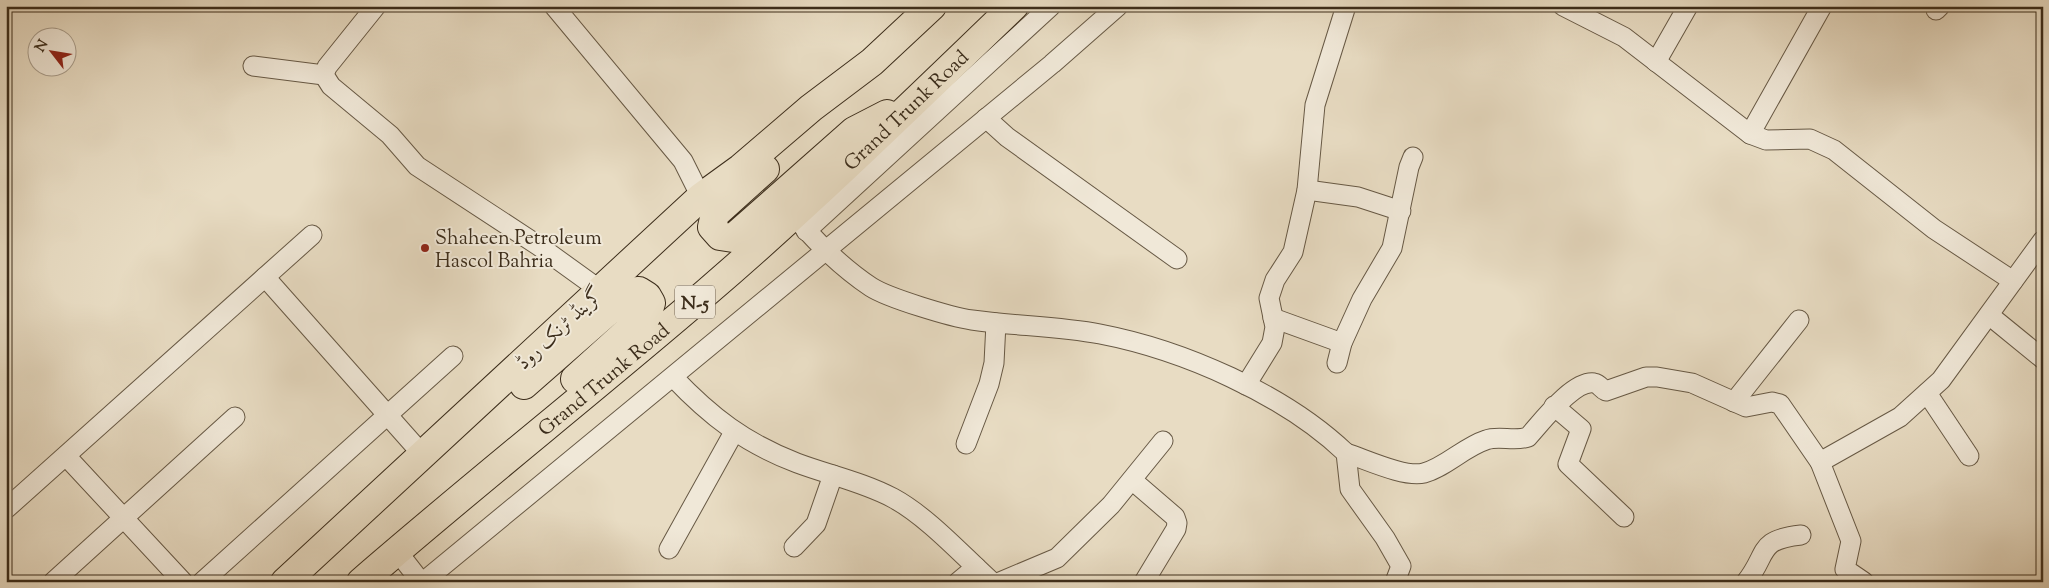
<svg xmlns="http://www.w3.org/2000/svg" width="2049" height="588" font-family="'Sorts Mill Goudy',Amiri,serif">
  <rect width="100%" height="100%" fill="#e8dcc3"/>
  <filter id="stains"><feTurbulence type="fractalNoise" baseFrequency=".004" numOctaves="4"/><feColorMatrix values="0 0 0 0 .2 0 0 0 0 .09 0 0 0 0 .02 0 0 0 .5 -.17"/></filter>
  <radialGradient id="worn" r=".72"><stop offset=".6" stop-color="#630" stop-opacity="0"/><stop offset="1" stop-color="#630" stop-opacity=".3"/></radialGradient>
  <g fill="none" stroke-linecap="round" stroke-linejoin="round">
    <defs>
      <g id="street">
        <polyline points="376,6 327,67 324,75 331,86 390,135 417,166 539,246 600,290"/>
        <polyline points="554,6 683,161 701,197"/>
        <polyline points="1563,6 1624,37 1750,134 1766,140 1810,139 1834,150 1934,229 2013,281"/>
        <polyline points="1936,10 1940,6"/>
        <polyline points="1656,62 1688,6"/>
        <polyline points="253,66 324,75"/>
        <polyline points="986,118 1007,137 1177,259"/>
        <polyline points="1750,134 1822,6"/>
        <polyline points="1307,190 1358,197 1401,211"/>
        <path d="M794 215C814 241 844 269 871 287 888 298 951 317 972 320 1014 326 1058 326 1100 334 1183 350 1284 394 1346 453L1350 489 1385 538 1401 566 1395 582"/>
        <polyline points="806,231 1051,6"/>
        <polyline points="265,277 422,454"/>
        <polyline points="1989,315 2043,359"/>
        <polyline points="1273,318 1342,343"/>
        <polyline points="1337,363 1342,343 1362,299 1392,248 1409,167 1413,157"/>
        <path d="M673 377C711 417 745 443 797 463 829 475 863 482 893 498 928 517 962 555 992 582"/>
        <polyline points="1246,385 1272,343 1275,327 1269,298 1275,280 1293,252 1307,190 1315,105 1346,6"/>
        <polyline points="1927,393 1969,456"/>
        <polyline points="1734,402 1799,320"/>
        <polyline points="1554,406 1581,429 1568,464 1624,517"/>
        <polyline points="966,444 989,384 994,363 996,323"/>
        <path d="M1346 453C1365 459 1405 478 1424 473 1446 467 1464 447 1486 440 1499 435 1514 442 1528 437 1541 423 1573 380 1594 383 1600 384 1601 389 1606 391L1646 377H1657L1692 383 1746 407 1772 402 1780 404 1820 462 1851 541 1845 569 1864 582"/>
        <polyline points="66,456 183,582"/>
        <polyline points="1820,462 1900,417 1941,380 2043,240"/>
        <polyline points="1132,480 1175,517 1177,523 1176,529 1144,582"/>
        <polyline points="6,509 312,235"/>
        <polyline points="794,547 816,524 833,475"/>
        <polyline points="669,549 734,432"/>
        <polyline points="397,551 421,582"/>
        <polyline points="53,582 235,417"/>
        <polyline points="202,582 453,356"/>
        <polyline points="423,582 1052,64 1118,6"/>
        <polyline points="958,582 976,567"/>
        <polyline points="1000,582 1057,558 1111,505 1163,441"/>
        <path d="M1746 582C1769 553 1756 540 1801 535"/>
      </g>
      <g id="highway">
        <polyline points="765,169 715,214 712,227 720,236 733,238 854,131 887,114"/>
        <polyline points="524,385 630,292 639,291 647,296 651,303 648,313 575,379"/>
        <polyline points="285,582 701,197 741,168 811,108 872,62 932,6"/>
        <path id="s1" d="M361 582C475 483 593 390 707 292 813 201 913 103 1014 6"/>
      </g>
    </defs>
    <!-- street casing -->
    <use href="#street" stroke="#675945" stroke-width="21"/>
    <!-- highway casing -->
    <use href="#highway" stroke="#3c2d1b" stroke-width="30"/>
    <!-- street -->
    <use href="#street" stroke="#f0e8d8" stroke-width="19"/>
    <!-- highway -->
    <use href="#highway" stroke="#e8dcc3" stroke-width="28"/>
  </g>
  <!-- markers -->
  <circle fill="#8f2418" stroke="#f0e8d8" stroke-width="2" cx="425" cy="248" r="5"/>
  <g text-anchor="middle" stroke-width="4" stroke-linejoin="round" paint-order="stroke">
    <!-- shield labels -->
    <rect fill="#f0e8d8" stroke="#726554" stroke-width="1" x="675" y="285.5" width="40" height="33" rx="4"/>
    <g font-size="19" font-weight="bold" fill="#3c2d1b">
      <text x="695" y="309">N-5</text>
    </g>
    <!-- street labels -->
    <g font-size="20" fill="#3c2d1b" stroke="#f0e8d8">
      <text dy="7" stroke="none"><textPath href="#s1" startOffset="721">Grand Trunk Road</textPath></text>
      <text transform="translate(559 328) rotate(-43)" y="7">گرینڈ ٹرنک روڈ</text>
      <text dy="7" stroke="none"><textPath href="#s1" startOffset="316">Grand Trunk Road</textPath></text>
    </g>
    <!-- poi labels -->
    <g font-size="20" fill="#3c2d1b" stroke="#f0e8d8" text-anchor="start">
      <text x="435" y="244">Shaheen Petroleum<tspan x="435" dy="23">Hascol Bahria</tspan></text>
    </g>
  </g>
  <!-- margin -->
  <rect width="2049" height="588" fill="none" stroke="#e8dcc3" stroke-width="25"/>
  <rect x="8" y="8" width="2034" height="573" fill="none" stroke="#3c2d1b" stroke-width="2.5"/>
  <rect x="12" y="12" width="2024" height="563" fill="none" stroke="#3c2d1b"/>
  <!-- north arrow -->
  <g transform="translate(52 52) rotate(301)"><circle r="24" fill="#f0e8d8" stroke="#a89d8c"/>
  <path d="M0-4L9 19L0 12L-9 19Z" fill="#8f2418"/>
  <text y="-8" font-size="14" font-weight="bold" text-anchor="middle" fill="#3c2d1b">N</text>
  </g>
  <rect width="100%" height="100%" filter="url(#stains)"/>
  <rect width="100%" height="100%" fill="url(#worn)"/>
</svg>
